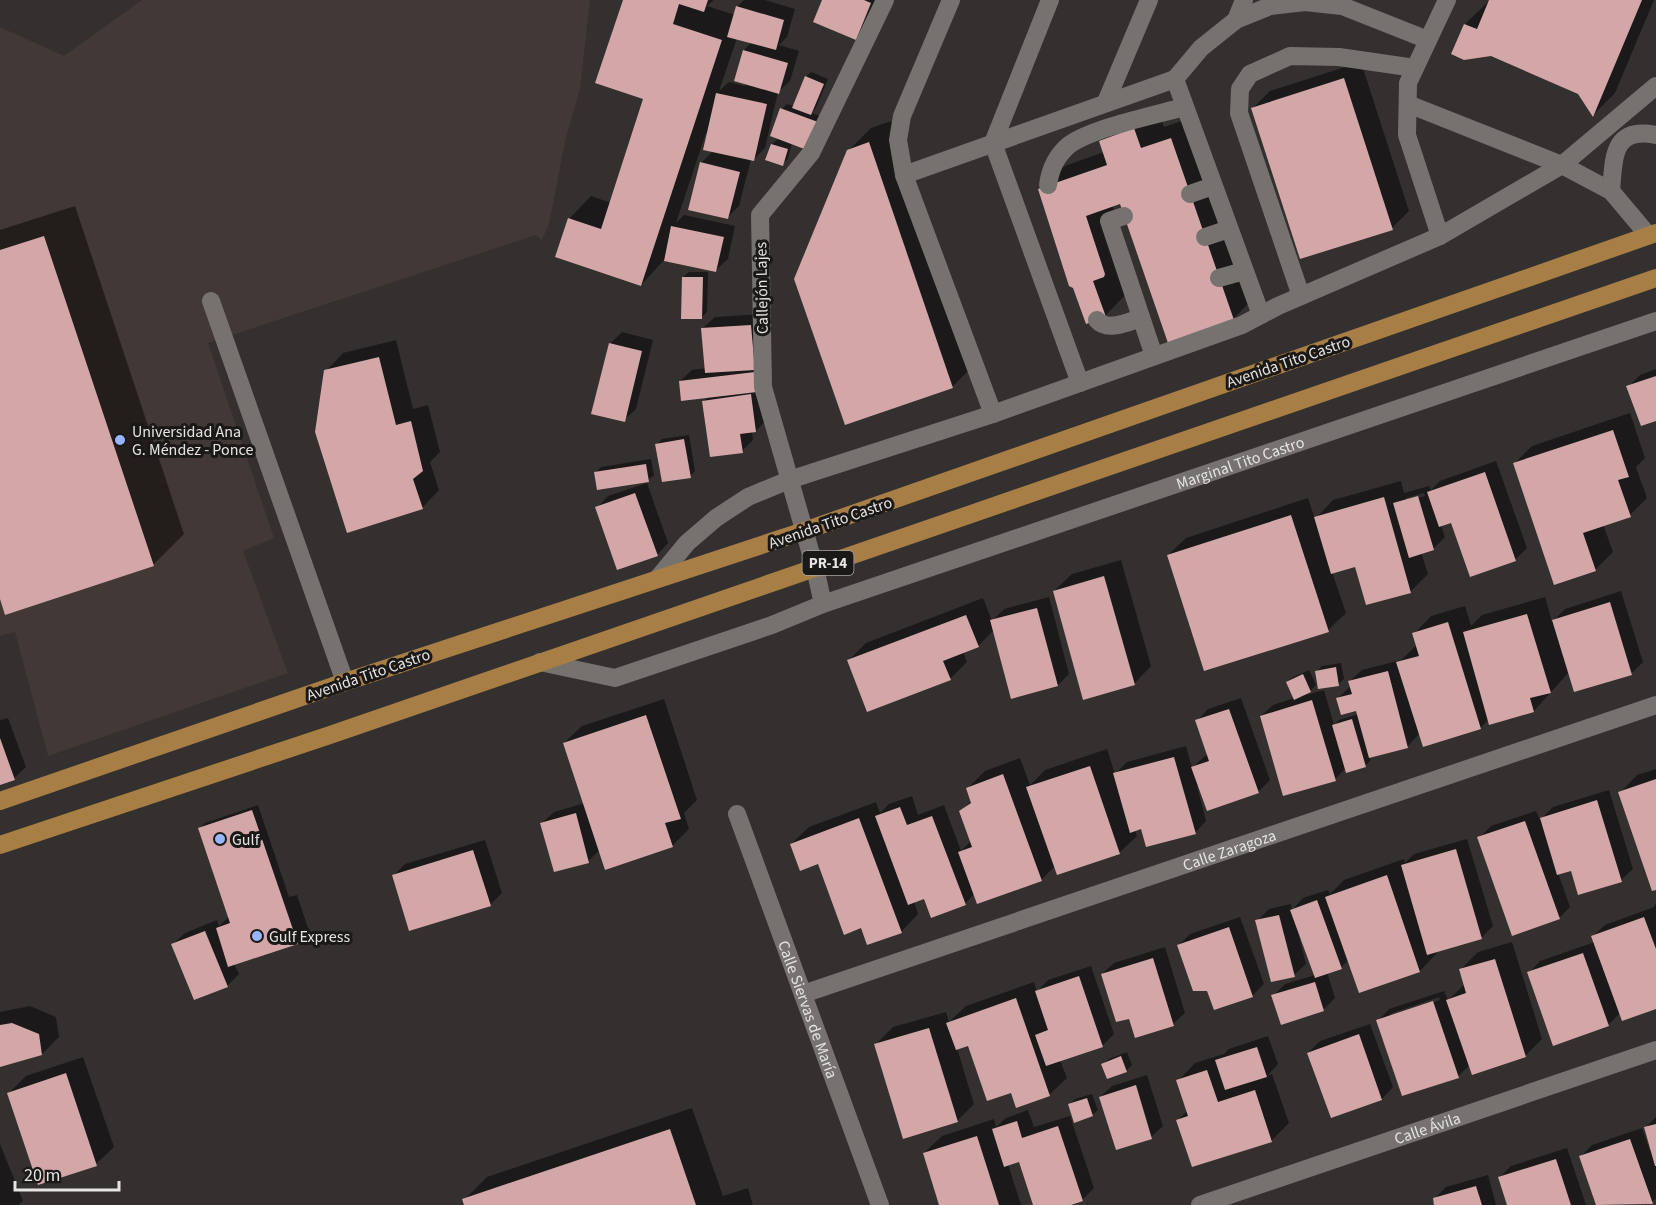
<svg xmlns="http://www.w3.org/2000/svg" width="1656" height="1205" font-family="'Source Sans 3',sans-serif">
  <rect width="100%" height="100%" fill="#34302f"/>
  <!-- built -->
  <polygon fill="#423835" points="142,0 590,0 580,89 566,137 549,224 542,240 536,235 208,343 274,538 243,551 288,673 48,756 15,632 0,636 0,27 64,56"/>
  <!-- shadow -->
  <g fill="#0007" fill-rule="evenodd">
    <path d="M624 0H714L707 6 735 15 737 7 744 0H765L795 9 787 37 779 45 799 51 790 81 778 92 765 148 753 160 751 159 739 206 727 218 701 163 713 151 708 133H706L676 223 684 215 735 226 728 259 716 270 664 260 641 285 569 219 591 196 611 203 645 98ZM737 38 752 42 744 50 745 86 729 82 719 91Z"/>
    <polygon points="824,0 878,0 867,27 856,38"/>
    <polygon points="1490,0 1654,0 1615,93 1593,115 1579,93 1465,24"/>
    <polygon points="1361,62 1409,211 1392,228 1253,108 1270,91"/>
    <polygon points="811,72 828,79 816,108 812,113 822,117 792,143 788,159 782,164 767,159 772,144 779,138 782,109 787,104 794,106 806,77"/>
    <polygon points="1157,107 1164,127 1194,117 1255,297 1233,319 1121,202 1112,205 1127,250 1127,293 1105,316 1039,189 1062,167 1104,152 1101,141 1123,119"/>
    <polygon points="891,121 975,364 953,386 846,423 848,151 871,128"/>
    <polygon points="75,206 184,534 153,565 0,595 0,230"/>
    <polygon points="689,272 708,272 707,312 701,318 683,277"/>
    <polygon points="762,314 767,419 756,431 752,431 753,440 742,451 703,402 709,396 680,381 692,370 706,368 703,328 715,317"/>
    <polygon points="622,332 653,340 636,409 624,420 610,344"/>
    <polygon points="396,340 413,409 428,405 440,452 430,462 439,490 422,508 326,371 343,353"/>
    <polygon points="1656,369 1656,419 1628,387 1640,375"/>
    <polygon points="1630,413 1645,458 1636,467 1647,498 1630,515 1603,524 1613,552 1595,570 1514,464 1532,446"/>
    <polygon points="689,435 695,471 690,476 657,445 662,439"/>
    <polygon points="651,459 654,475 648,480 595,473 601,467"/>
    <path d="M1496 461 1527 548 1516 559 1471 575 1452 521 1441 525 1445 537 1433 549 1421 552 1428 574 1410 592 1356 565 1332 572 1346 613 1328 630 1168 555 1186 538 1308 498 1315 519 1333 500 1401 481 1404 493 1429 486 1431 490 1440 481ZM1424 493 1425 496 1406 501V498Z"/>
    <polygon points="647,483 668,543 657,555 597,508 608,496"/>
    <polygon points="1121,560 1151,666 1134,684 1054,591 1072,574"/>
    <polygon points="1621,591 1643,662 1632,673 1569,672 1534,711 1489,719 1480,728 1420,733 1407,747 1369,756 1371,760 1365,766 1346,768 1335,779 1261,716 1273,705 1294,698 1287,682 1293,677 1309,670 1316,685 1306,695 1324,690 1334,725 1339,720 1359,714 1357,709 1338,698 1351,686 1350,681 1362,670 1401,660 1417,645 1414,634 1431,616 1465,606 1471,626 1482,615 1545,597 1552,622 1565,609"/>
    <polygon points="1049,597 1069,674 1058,685 994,630 978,646 963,651 967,662 950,679 849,660 866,643 983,598 992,621 1004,609"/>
    <polygon points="1341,663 1344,679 1338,684 1316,672 1322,666"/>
    <polygon points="1241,698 1270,780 1258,792 1197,786 1206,821 1195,833 1142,828 1135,830 1137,836 1119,853 1055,866 1041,880 974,894 965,904 925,897 914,901 918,914 901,932 862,926 819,862 791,844 809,827 876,802 880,813 889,804 912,796 918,815 944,805 961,851 971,841 961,811 972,800 968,788 985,771 1020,758 1030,785 1045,770 1107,749 1115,774 1127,762 1186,746 1192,768 1205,756 1209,754 1197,721 1208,709"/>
    <polygon points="664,699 697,800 684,813 689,829 672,846 600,850 588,861 542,823 554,812 585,803 564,743 582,726"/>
    <polygon points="8,718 26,767 14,778 0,783 0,720"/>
    <polygon points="1656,769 1656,888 1620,793 1637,775"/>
    <polygon points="1609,790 1633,869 1621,880 1572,869 1558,873 1570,907 1559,918 1479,838 1491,826 1536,811 1540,820 1553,807"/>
    <polygon points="258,805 289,897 297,895 309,931 297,943 234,964 239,974 227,986 173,944 185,933 217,920 219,926 230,916 200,828 205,823"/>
    <polygon points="1467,839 1493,926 1481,938 1436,951 1437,953 1420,971 1360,991 1349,960 1341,967 1327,972 1335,998 1323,1010 1273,996 1285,984 1315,975 1301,935 1299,936 1306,964 1294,975 1257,921 1269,909 1291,904 1292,910 1303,898 1328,890 1330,894 1344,880 1404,859 1405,863 1414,854"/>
    <polygon points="485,840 502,893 490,905 394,875 405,864"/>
    <polygon points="1656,903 1656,1007 1621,1012 1608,1025 1529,973 1540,961 1595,942 1593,936 1605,925 1654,907"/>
    <polygon points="1240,917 1264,984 1252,996 1208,989 1179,945 1190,934"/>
    <path d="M1512 942 1542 1039 1525 1056 1470 1065 1458 1076 1378 1021 1389 1009 1444 991 1448 1000 1465 984 1460 970 1478 952ZM1439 997 1440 1000 1390 1017V1014Z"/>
    <polygon points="1165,947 1185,1013 1173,1024 1130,1017 1102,974 1114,963"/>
    <polygon points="1091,966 1114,1034 1103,1045 1060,1060 1067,1078 1049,1095 1012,1091 969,1044 957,1048 974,1104 957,1121 876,1044 893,1027 946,1012 949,1022 966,1006 1034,982 1037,992 1048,980"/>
    <polygon points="30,1006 56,1017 59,1037 42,1054 0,1066 0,1012"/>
    <polygon points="1370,1024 1393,1087 1382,1099 1332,1117 1308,1053 1320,1041"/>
    <polygon points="1268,1036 1278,1064 1267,1076 1272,1074 1289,1123 1272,1140 1193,1166 1178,1120 1188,1110 1178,1081 1195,1063 1224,1054 1229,1049"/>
    <polygon points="1127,1052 1132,1065 1126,1071 1103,1064 1109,1059"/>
    <polygon points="83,1057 114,1147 96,1164 39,1184 8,1094 26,1076"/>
    <polygon points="1147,1075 1163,1126 1151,1137 1100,1097 1112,1086"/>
    <polygon points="1092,1094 1098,1110 1092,1115 1069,1105 1075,1099"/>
    <polygon points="692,1108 723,1196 748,1188 753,1205 466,1205 464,1200 487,1177"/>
    <polygon points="1028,1110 1034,1127 1070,1116 1094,1188 1082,1200 1066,1205 1034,1205 1019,1160 1008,1164 1021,1205 941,1205 924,1153 942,1136 994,1119 996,1127 1006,1118"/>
    <polygon points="1656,1117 1656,1199 1646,1205 1597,1205 1580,1157 1592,1145 1642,1128 1650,1151 1652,1150 1646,1127"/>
    <polygon points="0,1144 23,1201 18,1205 0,1205"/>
    <polygon points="1567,1148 1586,1205 1509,1205 1500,1177 1511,1166"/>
    <polygon points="1488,1175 1496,1205 1436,1205 1434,1199 1446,1187"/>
  </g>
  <!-- building -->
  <g fill="#d3a7a8">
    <polygon points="623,0 708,0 704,12 679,4 673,24 722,40 641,286 555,257 568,218 601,229 643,99 595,83"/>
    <polygon points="822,0 864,0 871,3 856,40 813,22"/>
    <polygon points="1489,0 1642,0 1593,117 1578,94 1491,56 1464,60 1451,54 1464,24 1477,29"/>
    <polygon points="736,6 784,20 776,50 727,37"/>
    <polygon points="743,50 788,63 779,94 734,81"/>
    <polygon points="805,76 824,84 811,115 792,108"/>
    <polygon points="1344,78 1393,230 1300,259 1251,108"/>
    <polygon points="716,93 767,104 754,161 703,150"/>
    <polygon points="780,108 818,122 807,150 770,136"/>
    <polygon points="1134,128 1141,148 1171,138 1234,320 1168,343 1120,204 1086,216 1105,274 1104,277 1093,281 1106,317 1086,324 1073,288 1069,286 1038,189 1107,165 1099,141"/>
    <polygon points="869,142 953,388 845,425 794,279 847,150"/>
    <polygon points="771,144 788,149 783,166 765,160"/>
    <polygon points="700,162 740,172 728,219 688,210"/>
    <polygon points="671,226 724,237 716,272 664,261"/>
    <polygon points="44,236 154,566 5,615 0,599 0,250"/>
    <polygon points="682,277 703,277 702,319 681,319"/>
    <polygon points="751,325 755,370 705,373 701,328"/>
    <polygon points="609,343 642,351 625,422 591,414"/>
    <polygon points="379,357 396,425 411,421 423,471 413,479 423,509 347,533 315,432 324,370"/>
    <polygon points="755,372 757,392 681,401 679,381"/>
    <polygon points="1656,376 1656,421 1641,426 1626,386"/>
    <polygon points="751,394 756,432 740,434 743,453 710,457 702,401"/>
    <polygon points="1613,430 1629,477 1618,480 1631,517 1583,533 1596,571 1554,585 1513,463"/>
    <polygon points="684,439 691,478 662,482 655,444"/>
    <polygon points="646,464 649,482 597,490 594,472"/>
    <polygon points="1485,472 1516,561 1470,577 1451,523 1439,527 1427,492"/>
    <polygon points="635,493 658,556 617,570 595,507"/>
    <polygon points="1418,496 1434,550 1409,558 1393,503"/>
    <polygon points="1384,497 1411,593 1366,605 1355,567 1331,574 1314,517"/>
    <polygon points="1291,515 1329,632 1204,671 1167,555"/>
    <polygon points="1104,576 1135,685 1083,700 1053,591"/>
    <polygon points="1610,602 1632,675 1574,692 1552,620"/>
    <polygon points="1037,608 1058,686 1011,699 990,620"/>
    <polygon points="1527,614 1551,693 1530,698 1534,712 1489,725 1463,632"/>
    <polygon points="966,615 979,647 943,661 951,680 867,712 847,660"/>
    <polygon points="1448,622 1481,729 1423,747 1396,662 1419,656 1412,633"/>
    <polygon points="1336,667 1339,686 1318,689 1315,671"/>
    <polygon points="1388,671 1408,748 1369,758 1356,711 1341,715 1336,698 1352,694 1348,681"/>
    <polygon points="1303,674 1311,692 1294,700 1286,682"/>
    <polygon points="1312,700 1336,781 1283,796 1260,716"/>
    <polygon points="1229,709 1259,793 1207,811 1191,767 1209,761 1195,720"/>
    <polygon points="646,715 681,819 665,823 673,847 605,870 563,743"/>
    <polygon points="1352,719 1366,767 1346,773 1332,725"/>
    <polygon points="0,738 15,780 0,785"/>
    <polygon points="1174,757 1196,834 1146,847 1141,829 1130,833 1113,773"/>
    <polygon points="1090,766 1120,854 1057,875 1026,787"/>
    <polygon points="1003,774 1042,881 977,904 958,852 972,847 959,811 971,803 966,788"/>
    <polygon points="1656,779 1656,890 1652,891 1618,792"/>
    <polygon points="1597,800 1622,882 1578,895 1571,871 1557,875 1540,818"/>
    <polygon points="900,807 907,825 932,816 966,905 931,918 924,899 908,905 875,816"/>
    <polygon points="252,810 298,944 228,967 216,928 230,923 198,828"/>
    <polygon points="576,813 589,863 554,872 540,823"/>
    <polygon points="859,818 902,933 867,945 861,928 844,935 818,864 800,871 790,844"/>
    <polygon points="1525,821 1560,919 1512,936 1477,837"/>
    <polygon points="1456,849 1482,939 1427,955 1401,865"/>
    <polygon points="473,850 491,906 409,931 392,875"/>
    <polygon points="1387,875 1420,972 1359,993 1325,897"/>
    <polygon points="1317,900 1342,969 1315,978 1290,910"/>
    <polygon points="1279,915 1295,977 1271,982 1255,920"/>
    <polygon points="1644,917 1656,949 1656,1009 1622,1021 1591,936"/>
    <polygon points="1229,927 1253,997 1214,1010 1207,991 1193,991 1177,945"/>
    <polygon points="205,931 228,987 194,1000 171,944"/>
    <polygon points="1583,953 1609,1026 1553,1046 1527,972"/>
    <polygon points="1153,958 1174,1026 1135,1038 1129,1019 1116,1022 1101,974"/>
    <polygon points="1495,959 1526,1057 1472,1075 1446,1000 1466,993 1459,969"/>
    <polygon points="1079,976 1103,1047 1046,1066 1035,1035 1048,1030 1035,991"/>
    <polygon points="1315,982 1324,1011 1281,1025 1271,995"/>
    <polygon points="1016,998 1050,1096 1016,1108 1011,1093 987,1101 968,1046 956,1050 946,1023"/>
    <polygon points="1433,1001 1459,1078 1402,1096 1376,1020"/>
    <polygon points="12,1023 39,1034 42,1055 0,1067 0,1025"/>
    <polygon points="929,1028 958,1122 903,1139 874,1044"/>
    <polygon points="1359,1034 1382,1100 1331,1118 1307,1053"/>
    <polygon points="1257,1047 1267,1077 1225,1090 1215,1060"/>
    <polygon points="1121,1056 1127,1072 1107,1079 1101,1064"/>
    <polygon points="1207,1070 1218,1102 1255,1090 1272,1142 1192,1167 1176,1120 1188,1116 1176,1080"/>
    <polygon points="66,1073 97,1166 38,1185 7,1093"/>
    <polygon points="1136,1085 1152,1139 1116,1150 1099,1097"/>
    <polygon points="1087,1098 1093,1116 1074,1123 1068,1104"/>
    <polygon points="1017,1121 1022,1138 1058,1126 1083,1201 1071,1205 1033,1205 1019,1162 1004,1167 992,1129"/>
    <polygon points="1656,1124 1656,1166 1655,1166 1644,1127"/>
    <polygon points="670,1129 696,1205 464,1205 462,1199"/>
    <polygon points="977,1136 999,1205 939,1205 923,1153"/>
    <polygon points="1630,1139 1653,1204 1596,1205 1579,1156"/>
    <polygon points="1556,1159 1571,1205 1507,1205 1498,1177"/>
    <polygon points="1476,1186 1482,1205 1434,1205 1433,1198"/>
  </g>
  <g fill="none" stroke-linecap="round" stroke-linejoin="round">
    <!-- lane -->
    <g stroke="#767270" stroke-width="18">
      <polyline points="1050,0 993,143 1080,383"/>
      <polyline points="1447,0 1408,83 1407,135 1440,236 1562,165 1656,86"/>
      <polyline points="1236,20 1244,0"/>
      <polyline points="1175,79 1201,48 1236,20 1270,6 1305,2 1342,6 1428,40"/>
      <polyline points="1106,102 1149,0"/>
      <polyline points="1408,104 1562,165 1611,191 1648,235"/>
      <polyline points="904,175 898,140 902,116 951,0"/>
      <path d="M1048 185C1050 170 1057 155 1069 145 1092 128 1155 115 1184 107"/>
      <path d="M1611 191C1614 158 1612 126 1656 135"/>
      <polyline points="1190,194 1213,186"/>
      <polyline points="1124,216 1109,221 1154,356"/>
      <polyline points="1205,237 1229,229"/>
      <polyline points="1219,278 1244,271"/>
      <polyline points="1301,296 1239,113 1240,89 1250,74 1290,56 1339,57 1415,68"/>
      <path d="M1097 320C1107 332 1128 322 1141 318"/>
      <polyline points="993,414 904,175 1175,79 1261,315"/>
      <polyline points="658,578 687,543 716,518 748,497 789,480 993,414 1242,325 1278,306 1440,236"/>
    </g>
    <!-- street -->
    <g stroke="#767270" stroke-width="18">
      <polyline points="211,301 345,682"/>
      <polyline points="823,604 815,568 763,387 760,215 811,153 885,0"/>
      <path id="s1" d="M540 662 615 678 772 625 823 604 1656 321"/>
      <path id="s2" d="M737 814 880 1205"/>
      <path id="s3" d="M803 994 1656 705"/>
      <path id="s4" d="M1200 1205 1656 1050"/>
    </g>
    <!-- primary -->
    <g stroke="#a77e45" stroke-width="18">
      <polyline points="0,801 345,682 804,531 1656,233"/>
      <polyline points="0,845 330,735 1656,278"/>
    </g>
  </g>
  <!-- markers -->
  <g fill="#97b6fd" stroke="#1a1918" stroke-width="2">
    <circle cx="120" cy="440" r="6"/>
    <circle cx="220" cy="839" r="6"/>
    <circle cx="257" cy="936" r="6"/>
  </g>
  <g text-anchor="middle" stroke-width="6" stroke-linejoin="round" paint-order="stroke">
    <!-- shield labels -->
    <rect fill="#1a1918" stroke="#a9a7a6" stroke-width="1.5" x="802.5" y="551" width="51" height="24" rx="4.5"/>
    <g font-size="15" font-weight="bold" fill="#e6e4e3">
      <text x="828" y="568">PR-14</text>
    </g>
    <!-- street labels -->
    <g font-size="16" fill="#e6e4e3" stroke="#1a1918">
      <text transform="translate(761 288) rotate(-91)" y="6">Callejón Lajes</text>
      <text transform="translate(1288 361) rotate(-19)" y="6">Avenida Tito Castro</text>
      <text dy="6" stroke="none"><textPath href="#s1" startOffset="738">Marginal Tito Castro</textPath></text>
      <text transform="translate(830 522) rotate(-19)" y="6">Avenida Tito Castro</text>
      <text transform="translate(368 674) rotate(-19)" y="6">Avenida Tito Castro</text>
      <text dy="6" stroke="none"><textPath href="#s3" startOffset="450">Calle Zaragoza</textPath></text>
      <text dy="6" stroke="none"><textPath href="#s2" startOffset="208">Calle Siervas de María</textPath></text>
      <text dy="6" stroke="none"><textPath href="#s4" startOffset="240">Calle Ávila</textPath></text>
    </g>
    <!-- poi labels -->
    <g font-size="16" fill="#e6e4e3" stroke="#1a1918" text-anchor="start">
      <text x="132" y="437">Universidad Ana<tspan x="132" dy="18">G. Méndez - Ponce</tspan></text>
      <text x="232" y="845">Gulf</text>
      <text x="269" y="942">Gulf Express</text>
    </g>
  </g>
  <!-- scale -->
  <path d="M15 1181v9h104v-9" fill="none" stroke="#e6e4e3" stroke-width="3"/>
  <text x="24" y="1181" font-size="18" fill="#e6e4e3" stroke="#1a1918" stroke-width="4.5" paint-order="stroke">20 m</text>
</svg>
